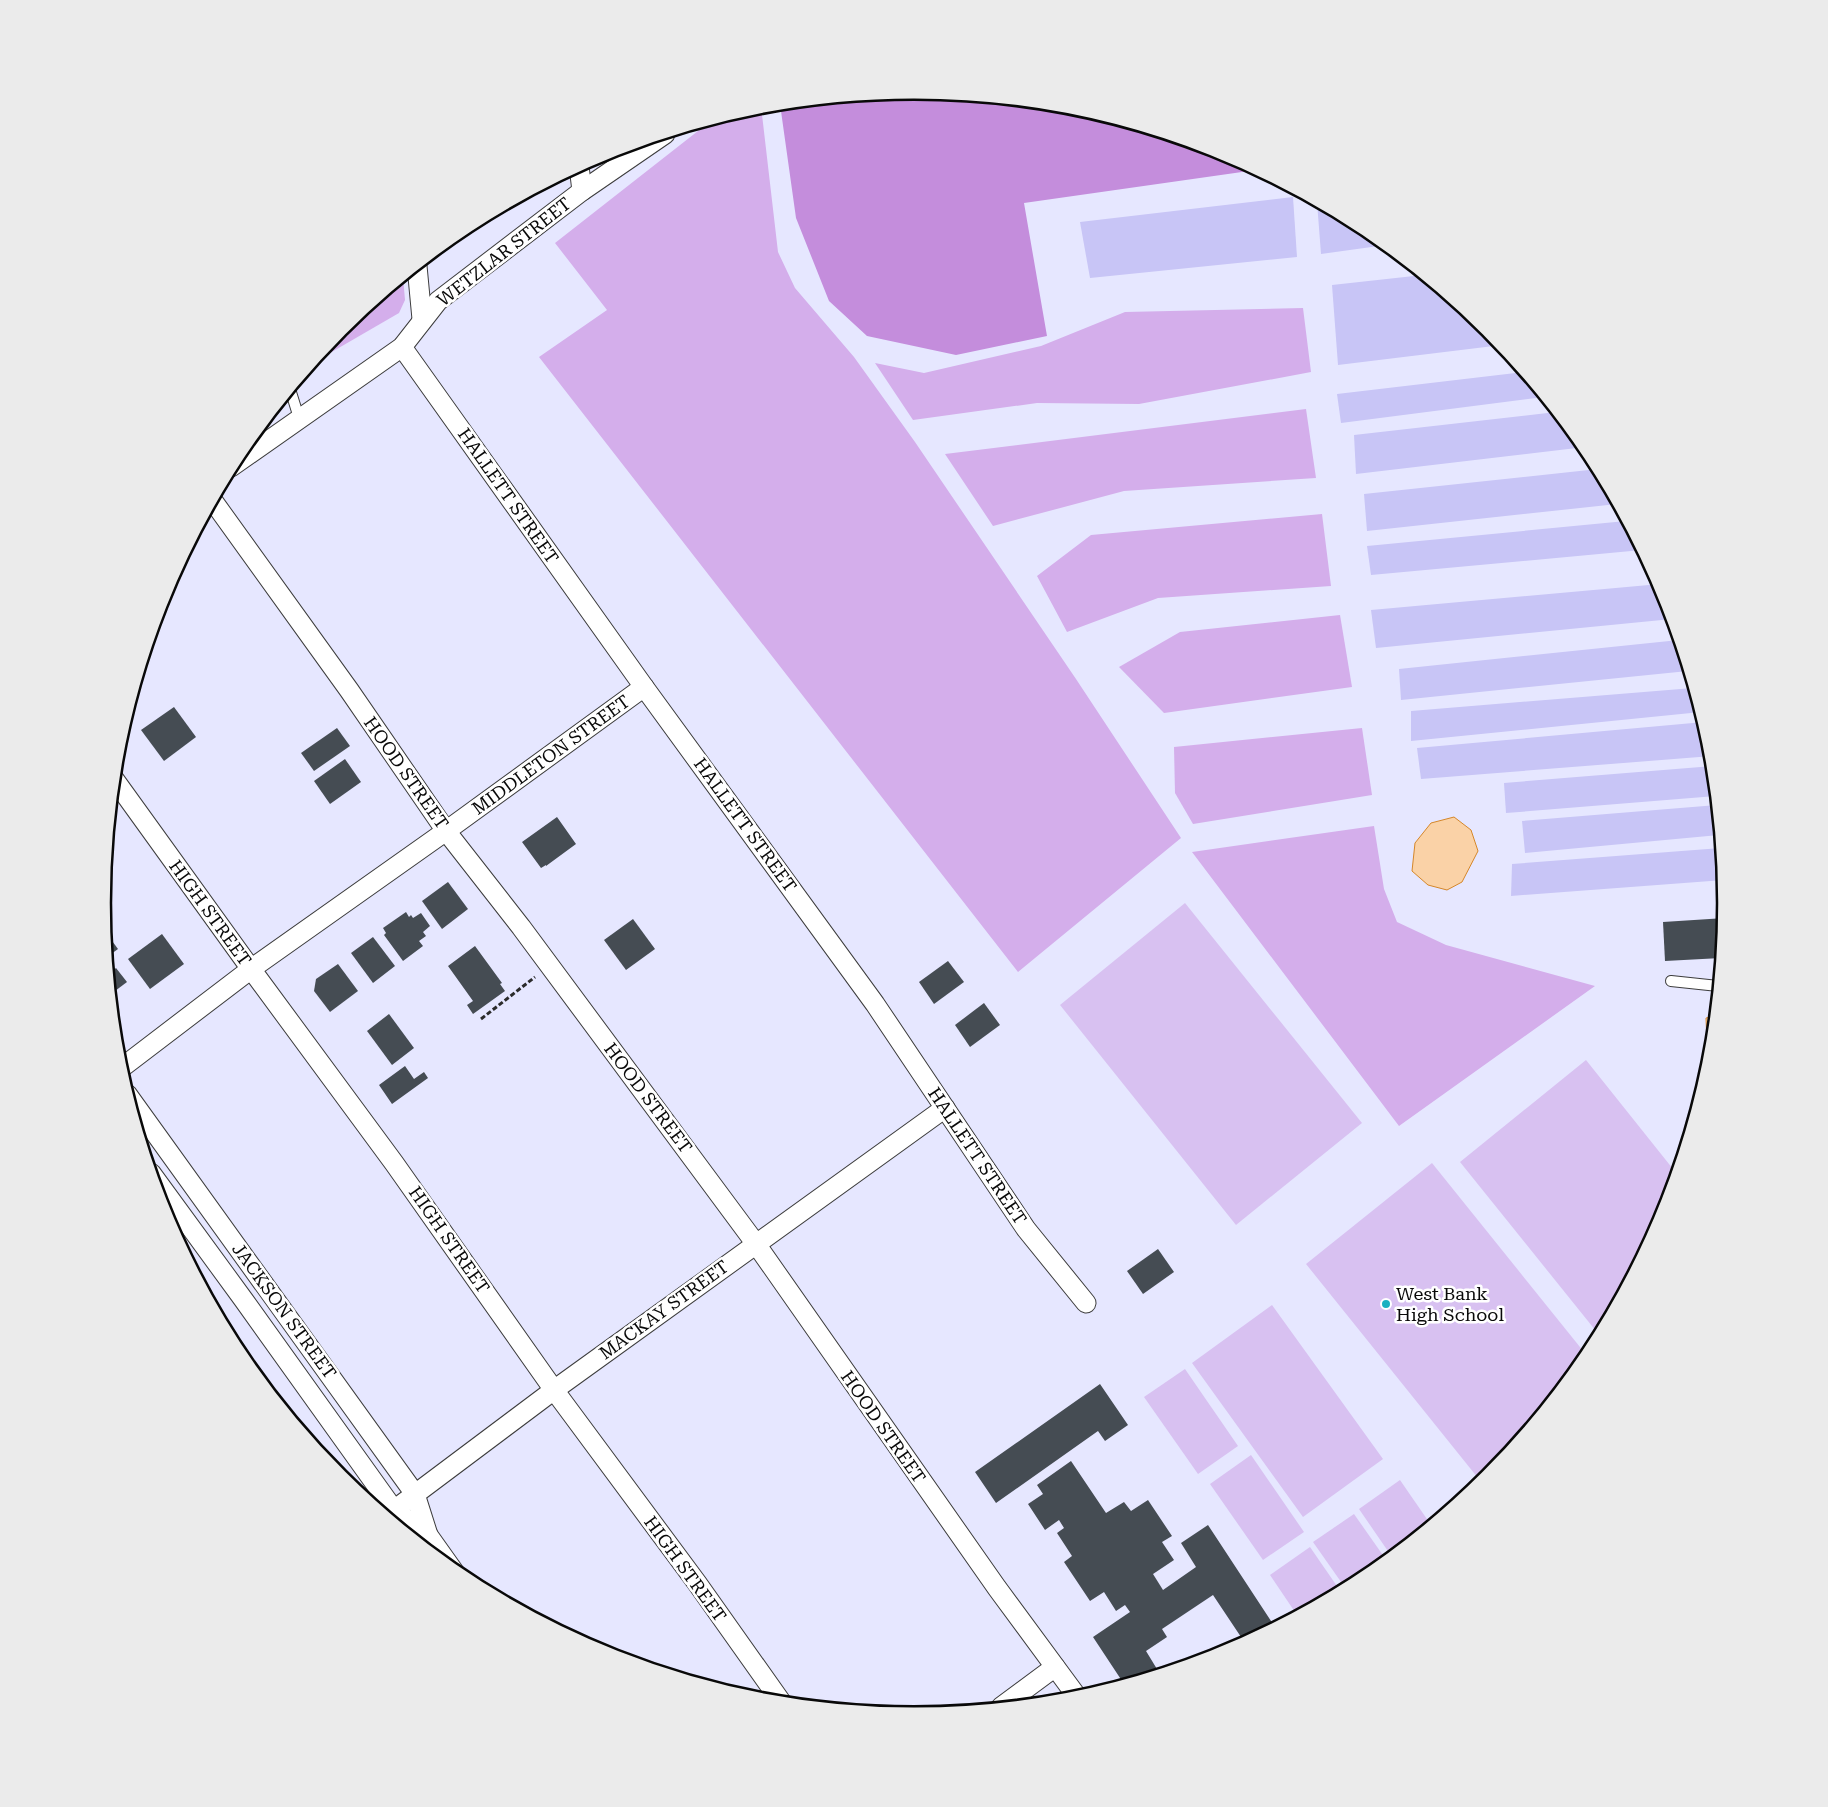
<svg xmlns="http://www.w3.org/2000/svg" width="1828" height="1807" font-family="'Roboto Serif',serif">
  <rect width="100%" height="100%" fill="#e6e7ff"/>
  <!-- farmland -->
  <g fill="#c8c5f6">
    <polygon points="1293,197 1297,257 1090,278 1080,222"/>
    <polygon points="1317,202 1365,228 1386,245 1321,254"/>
    <polygon points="1423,275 1489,329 1502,345 1338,365 1332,285"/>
    <polygon points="1524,372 1544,397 1341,423 1337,394"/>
    <polygon points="1556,412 1585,447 1356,474 1354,435"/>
    <polygon points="1598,469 1617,504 1367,531 1364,494"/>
    <polygon points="1626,521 1642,550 1371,575 1367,546"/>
    <polygon points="1660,584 1665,593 1672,619 1376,648 1371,610"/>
    <polygon points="1679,640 1688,671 1401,700 1399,669"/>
    <polygon points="1693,688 1701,712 1411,741 1411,711"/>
    <polygon points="1704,722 1711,745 1712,756 1421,779 1417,748"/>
    <polygon points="1713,766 1716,796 1506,813 1504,783"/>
    <polygon points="1717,805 1719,835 1525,853 1522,821"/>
    <polygon points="1721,848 1724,880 1511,896 1512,864"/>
  </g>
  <!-- green -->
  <g fill="#d4aeeb">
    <polygon points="761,106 778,252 795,288 854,357 915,442 1076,679 1181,838 1018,972 539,357 607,310 555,243 712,120"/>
    <polygon points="403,277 405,300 399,313 311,364 340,329"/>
    <polygon points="1303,308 1311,372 1139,404 1037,403 913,420 875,363 924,373 1041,346 1125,312"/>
    <polygon points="1306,409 1316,478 1124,491 993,526 945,454"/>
    <polygon points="1322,514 1331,586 1158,598 1067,632 1037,576 1091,535"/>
    <polygon points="1340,615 1352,687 1164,713 1119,667 1180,632"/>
    <polygon points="1362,728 1372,795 1193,824 1175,793 1174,747"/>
    <polygon points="1374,826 1384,889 1397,922 1446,945 1595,986 1399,1126 1192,852"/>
  </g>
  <!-- forest -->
  <polygon fill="#c48ddc" points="914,91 1073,107 1225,153 1256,170 1024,203 1047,336 956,355 867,336 829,301 796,218 780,104"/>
  <!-- pitch -->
  <g fill="#d8c1f1">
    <polygon points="1185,903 1362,1123 1236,1225 1060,1005"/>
    <polygon points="1586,1060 1677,1174 1664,1215 1600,1336 1460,1162"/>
    <polygon points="1432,1163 1588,1357 1488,1478 1482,1483 1306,1264"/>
    <polygon points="1272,1305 1383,1459 1303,1517 1192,1363"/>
    <polygon points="1185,1369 1238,1446 1198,1474 1144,1397"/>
    <polygon points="1251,1455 1304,1532 1263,1560 1210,1484"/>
    <polygon points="1400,1480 1431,1525 1392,1557 1359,1509"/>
    <polygon points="1354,1514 1387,1561 1365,1579 1346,1589 1313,1542"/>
    <polygon points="1310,1547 1341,1592 1297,1615 1270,1575"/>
  </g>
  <!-- water -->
  <g fill="#fad2a7" stroke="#d5872a">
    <polygon points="1454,817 1471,830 1478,851 1462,882 1447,890 1428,885 1412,871 1415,843 1431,823"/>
    <polygon points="1715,1016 1711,1062 1708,1070 1706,1018"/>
  </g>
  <!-- building -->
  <g fill="#454c53">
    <polygon points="174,707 196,737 164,761 141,730"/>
    <polygon points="337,728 350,746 314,771 301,753"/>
    <polygon points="345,759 361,782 330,804 314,781"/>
    <polygon points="557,817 576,844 546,866 546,865 541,868 522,842"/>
    <polygon points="448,882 468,909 442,929 422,901"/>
    <polygon points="406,912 409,917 411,915 413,918 421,913 430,926 423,932 426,936 419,941 423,946 403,961 384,935 386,933 383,928"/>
    <polygon points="1725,918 1721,958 1665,961 1663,922"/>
    <polygon points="633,919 655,949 626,970 604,940"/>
    <polygon points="104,930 118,949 107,957"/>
    <polygon points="162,934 184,964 150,989 128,959"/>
    <polygon points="373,937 395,966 373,983 351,953"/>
    <polygon points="475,946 502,983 500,984 505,991 473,1014 467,1005 473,1001 448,966"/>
    <polygon points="948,961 964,982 934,1004 919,982"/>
    <polygon points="338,964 358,991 330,1012 314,991 316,979"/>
    <polygon points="116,968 127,982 111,994 109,974"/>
    <polygon points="984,1003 1000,1025 970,1047 955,1025"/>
    <polygon points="389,1014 414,1048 392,1065 367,1031"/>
    <polygon points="405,1066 414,1079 424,1072 428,1078 392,1104 379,1085"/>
    <polygon points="1158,1249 1174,1272 1143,1294 1127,1271"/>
    <polygon points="1100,1384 1128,1425 1105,1441 1098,1431 996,1503 975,1472"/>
    <polygon points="1071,1461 1106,1513 1124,1502 1131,1511 1148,1500 1172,1536 1162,1542 1174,1560 1153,1574 1163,1590 1196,1567 1181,1543 1208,1525 1275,1627 1245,1643 1213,1595 1162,1629 1167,1637 1146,1651 1160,1674 1124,1684 1093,1637 1130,1612 1125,1605 1116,1611 1104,1592 1090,1601 1064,1562 1072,1556 1057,1533 1064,1528 1059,1520 1045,1530 1028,1504 1043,1494 1037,1485"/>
  </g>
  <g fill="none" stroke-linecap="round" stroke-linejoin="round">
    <defs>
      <g id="service">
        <polyline points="290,389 299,418"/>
        <polyline points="1671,981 1718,986"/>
      </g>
      <g id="minor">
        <polyline points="579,166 582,191"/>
        <polyline points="417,266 422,319"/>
        <polyline points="402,347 644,687 875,1004 1026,1229 1086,1303"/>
        <polyline points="231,467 402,347 438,301 582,191 665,134"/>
        <polyline points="213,501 349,690 446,831 521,927 756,1244 997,1588 1078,1698"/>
        <polyline points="114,779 251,969 394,1163 554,1390 697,1583 782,1703"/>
        <polyline points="120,1069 251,969 446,831 644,687"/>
        <polyline points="127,1094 415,1494 428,1535 455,1573"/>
        <polyline points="151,1173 243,1299 394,1510 428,1535"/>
        <polyline points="386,1516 554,1390 945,1108"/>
        <polyline points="1001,1707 1055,1667"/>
      </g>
    </defs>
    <!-- service casing -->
    <use href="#service" stroke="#3c3c3c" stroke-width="12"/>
    <!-- minor casing -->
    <use href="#minor" stroke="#3c3c3c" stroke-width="21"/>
    <!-- path -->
    <polyline stroke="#2b2b2b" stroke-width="3" stroke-dasharray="5 2.5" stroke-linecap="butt" points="481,1019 535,977"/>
    <!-- service -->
    <use href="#service" stroke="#fff" stroke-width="10"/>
    <!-- minor -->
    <use href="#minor" stroke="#fff" stroke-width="19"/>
  </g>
  <!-- markers -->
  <circle fill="#1bb0c0" stroke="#fff" stroke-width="2" cx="1386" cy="1304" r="5"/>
  <g text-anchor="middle" stroke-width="5" stroke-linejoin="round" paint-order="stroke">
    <!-- street labels -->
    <g font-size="18" fill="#090909" stroke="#fff">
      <text transform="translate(504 252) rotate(-38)" y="6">WETZLAR STREET</text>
      <text transform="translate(508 496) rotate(55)" y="6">HALLETT STREET</text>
      <text transform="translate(551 755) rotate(-36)" y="6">MIDDLETON STREET</text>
      <text transform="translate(406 773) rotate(55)" y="6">HOOD STREET</text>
      <text transform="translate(745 825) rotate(54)" y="6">HALLETT STREET</text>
      <text transform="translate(210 913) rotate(54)" y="6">HIGH STREET</text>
      <text transform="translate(648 1098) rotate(53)" y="6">HOOD STREET</text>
      <text transform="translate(977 1156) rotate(56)" y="6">HALLETT STREET</text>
      <text transform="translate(449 1240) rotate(55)" y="6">HIGH STREET</text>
      <text transform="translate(664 1310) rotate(-36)" y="6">MACKAY STREET</text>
      <text transform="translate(284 1311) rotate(54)" y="6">JACKSON STREET</text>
      <text transform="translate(883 1427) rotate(55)" y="6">HOOD STREET</text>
      <text transform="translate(685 1569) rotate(54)" y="6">HIGH STREET</text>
    </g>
    <!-- poi labels -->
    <g font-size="18" fill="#090909" stroke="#fff" text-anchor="start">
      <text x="1396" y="1300">West Bank<tspan x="1396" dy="21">High School</tspan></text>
    </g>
  </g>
  <!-- crop -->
  <path d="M0 0H1828V1807H0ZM111 903a803 803 0 1 1 1606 0a803 803 0 1 1-1606 0Z" fill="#ebebeb" fill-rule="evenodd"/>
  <path fill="none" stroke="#090909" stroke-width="2.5" d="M111 903a803 803 0 1 1 1606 0a803 803 0 1 1-1606 0Z"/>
</svg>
